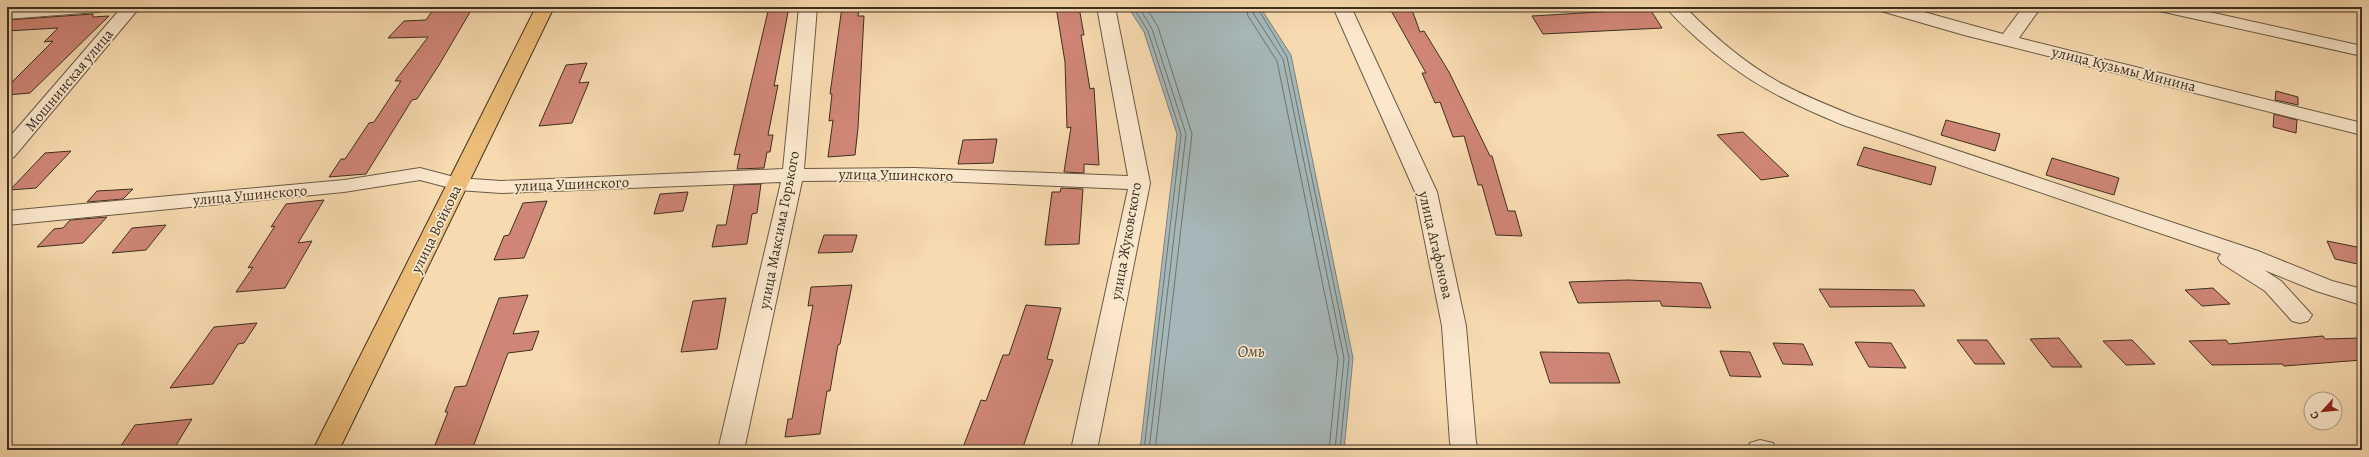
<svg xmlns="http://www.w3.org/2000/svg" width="2369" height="457" font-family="Alegreya,serif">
  <rect width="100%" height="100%" fill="#f8dab0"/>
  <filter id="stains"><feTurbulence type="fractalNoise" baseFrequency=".005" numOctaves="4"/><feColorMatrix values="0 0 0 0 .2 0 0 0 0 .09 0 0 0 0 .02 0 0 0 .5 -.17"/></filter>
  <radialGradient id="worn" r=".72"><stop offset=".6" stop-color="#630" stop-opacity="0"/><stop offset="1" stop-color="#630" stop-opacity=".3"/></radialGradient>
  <!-- water -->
  <polygon fill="#a5b7b8" stroke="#7b817c" points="1128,7 1260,7 1291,55 1353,358 1344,450 1140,450 1177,134 1144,32"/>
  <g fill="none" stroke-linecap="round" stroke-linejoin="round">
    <!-- shore -->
    <g stroke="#71736c" stroke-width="1">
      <polyline points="1133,7 1148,31 1181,134 1144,450"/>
      <polyline points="1139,7 1152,29 1186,134 1149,450"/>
      <polyline points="1146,7 1158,27 1192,134 1155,450"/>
      <polyline points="1246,7 1248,16 1277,61 1338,359 1329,450"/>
      <polyline points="1252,7 1253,13 1283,59 1344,358 1335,450"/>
      <polyline points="1257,7 1287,57 1349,358 1340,450"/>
    </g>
  </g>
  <!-- building -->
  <g fill="#d08676" stroke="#3d2f21">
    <polygon points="435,7 473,7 439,65 417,99 412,100 366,174 329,177 341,159 345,159 369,123 374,122 401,81 395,81 428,37 388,38 404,21 426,20"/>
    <polygon points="769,7 789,7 774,86 778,85 768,135 773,135 770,152 767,152 764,168 737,169 740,154 734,155"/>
    <polygon points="842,7 859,7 858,16 864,16 858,128 855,155 828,157 833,120 829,121 832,94 830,94"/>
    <polygon points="1056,7 1079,7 1084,35 1081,35 1090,89 1094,88 1099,165 1084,164 1084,173 1064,172 1071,127 1067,128 1065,62"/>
    <polygon points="1389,7 1411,7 1420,32 1424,31 1449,72 1490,156 1492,156 1508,211 1515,211 1522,236 1496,235 1482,185 1478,185 1464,136 1453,137 1440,102 1435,103 1422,73 1426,73"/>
    <polygon points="1650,9 1662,28 1543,34 1532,16"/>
    <polygon points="93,14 93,17 109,16 30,93 7,95 7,87 53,41 44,42 58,28 7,31 7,20"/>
    <polygon points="587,63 579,83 589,82 572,123 539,126 566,65"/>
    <polygon points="2276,91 2298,97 2298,105 2275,100"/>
    <polygon points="2274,114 2297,120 2296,133 2273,127"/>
    <polygon points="1946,120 2000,134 1995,151 1941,135"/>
    <polygon points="1743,132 1789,176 1761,180 1717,135"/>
    <polygon points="997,139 993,163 958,164 963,140"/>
    <polygon points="1864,147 1936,167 1931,185 1857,165"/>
    <polygon points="71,151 36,188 10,190 45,153"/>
    <polygon points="2052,158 2119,178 2114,195 2046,175"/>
    <polygon points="761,184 757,213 752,214 747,244 712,247 717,225 726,225 734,185"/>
    <polygon points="1061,188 1083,189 1079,244 1045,245 1052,192 1060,192"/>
    <polygon points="133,189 123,199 87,202 97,191"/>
    <polygon points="688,192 683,211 654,214 660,194"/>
    <polygon points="324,200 298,243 312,241 285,288 236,292 253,267 248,268 275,226 271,227 286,204"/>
    <polygon points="547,201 524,258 494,260 504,236 509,235 523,203"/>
    <polygon points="107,217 83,243 37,247 54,229 63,228 70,220"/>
    <polygon points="166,225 146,250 112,253 132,228"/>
    <polygon points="824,235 857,235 852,252 818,253"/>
    <polygon points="2327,241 2362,248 2362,265 2335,259"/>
    <polygon points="1628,280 1701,283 1711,308 1662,306 1660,301 1578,303 1569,282"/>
    <polygon points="852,285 840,344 838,345 830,391 827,391 820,434 785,437 788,419 792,419 813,305 808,306 811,287"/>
    <polygon points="2213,288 2230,304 2202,306 2185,290"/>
    <polygon points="1819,289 1914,290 1925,306 1830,307"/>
    <polygon points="528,295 513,334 539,331 532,350 508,353 472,450 433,450 448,412 445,412 455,387 466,386 499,298"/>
    <polygon points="726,298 717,349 681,352 693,301"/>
    <polygon points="1026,305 1061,308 1047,359 1053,360 1022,450 962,450 981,400 986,401 1003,355 1009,355"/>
    <polygon points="257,323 244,343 238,344 213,384 170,388 214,327"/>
    <polygon points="2323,336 2325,339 2362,338 2362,360 2284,366 2282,364 2212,365 2189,341 2226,340 2229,344"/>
    <polygon points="2059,338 2082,367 2052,367 2030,339"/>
    <polygon points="1957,340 1987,340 2005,364 1975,364"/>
    <polygon points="2132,340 2155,364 2126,365 2103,341"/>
    <polygon points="1855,342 1891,343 1906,368 1869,367"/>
    <polygon points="1773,343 1803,344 1813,365 1783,364"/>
    <polygon points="1720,351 1750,352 1761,377 1730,376"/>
    <polygon points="1540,352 1609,353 1620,383 1550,383"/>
    <polygon points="192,419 175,447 118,450 135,425"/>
  </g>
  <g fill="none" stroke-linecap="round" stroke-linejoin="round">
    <defs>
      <g id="minor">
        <polygon points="31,7 106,7 103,11 97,12 7,19 7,9"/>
        <polygon points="122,7 140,7 14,157 7,159 7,140"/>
        <polygon points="799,7 817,7 804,169 914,168 1128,176 1097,7 1115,7 1150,183 1097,450 1071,450 1128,189 914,180 802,181 744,450 718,450 781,182 501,193 458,190 420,180 344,192 7,225 7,211 344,180 420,168 458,178 501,181 783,169"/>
        <polygon points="1333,7 1351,7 1437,192 1466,326 1476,443 1480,450 1454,450 1450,443 1442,326 1415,192"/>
        <path d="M1666 7H1685C1714 37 1747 65 1784 85 1807 97 1832 107 1857 117L2258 251 2332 281 2362 289V302L2358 304 2316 291 2264 270 2281 281 2312 315 2308 321 2300 323 2292 321 2265 291 2221 263 2218 258 2221 254 1843 125C1785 101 1746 82 1699 40 1688 30 1675 19 1666 7Z"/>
        <polygon points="1878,7 1906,7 2003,34 2023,7 2041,7 2019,38 2362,123 2362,135 1964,35 1881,11"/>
        <polygon points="2155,7 2187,7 2362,46 2362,56 2164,12 2158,11"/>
        <polygon points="1760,440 1773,443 1776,450 1747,450 1750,443"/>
      </g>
      <polygon id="major" points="536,7 554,7 339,450 313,450"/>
    </defs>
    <!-- minor casing -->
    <use href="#minor" stroke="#6c5a45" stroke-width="2"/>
    <!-- major casing -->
    <use href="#major" stroke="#3d2f21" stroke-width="2"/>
    <!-- minor -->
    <use href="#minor" fill="#fae7cc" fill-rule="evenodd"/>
    <!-- major -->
    <use href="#major" fill="#ecbd78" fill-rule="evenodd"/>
  </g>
  <g text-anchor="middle" stroke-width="3.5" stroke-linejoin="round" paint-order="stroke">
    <!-- street labels -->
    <g font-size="15" fill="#3d2f21" stroke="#fae7cc">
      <text transform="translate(2124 69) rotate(14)" y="5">улица Кузьмы Минина</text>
      <text transform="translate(69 80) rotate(-50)" y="5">Мошнинская улица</text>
      <text transform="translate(896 175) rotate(1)" y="5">улица Ушинского</text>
      <text transform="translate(572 184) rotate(-2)" y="5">улица Ушинского</text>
      <text transform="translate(250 195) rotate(-5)" y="5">улица Ушинского</text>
      <text transform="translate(436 229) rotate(-64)" y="5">улица Войкова</text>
      <text transform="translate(779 230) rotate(-79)" y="5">улица Максима Горького</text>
      <text transform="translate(1126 241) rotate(-80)" y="5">улица Жуковского</text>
      <text transform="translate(1436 245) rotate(77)" y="5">улица Агафонова</text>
    </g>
    <!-- water labels -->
    <g font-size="16" font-style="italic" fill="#524a3f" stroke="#fae7cc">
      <text x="1251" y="357">Омь</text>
    </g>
  </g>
  <!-- margin -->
  <rect width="2369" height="457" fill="none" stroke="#f8dab0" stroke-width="24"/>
  <rect x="8" y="8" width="2353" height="441" fill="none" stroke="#3d2f21" stroke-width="2"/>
  <rect x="12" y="12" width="2345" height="433" fill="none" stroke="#3d2f21"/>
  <!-- north arrow -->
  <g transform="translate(2323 411) rotate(243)"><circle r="19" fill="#fae7cc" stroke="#ae9d88"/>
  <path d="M0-3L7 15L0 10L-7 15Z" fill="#8f2418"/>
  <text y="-6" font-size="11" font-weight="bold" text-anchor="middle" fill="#3d2f21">С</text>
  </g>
  <rect width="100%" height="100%" filter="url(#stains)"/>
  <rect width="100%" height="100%" fill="url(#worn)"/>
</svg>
